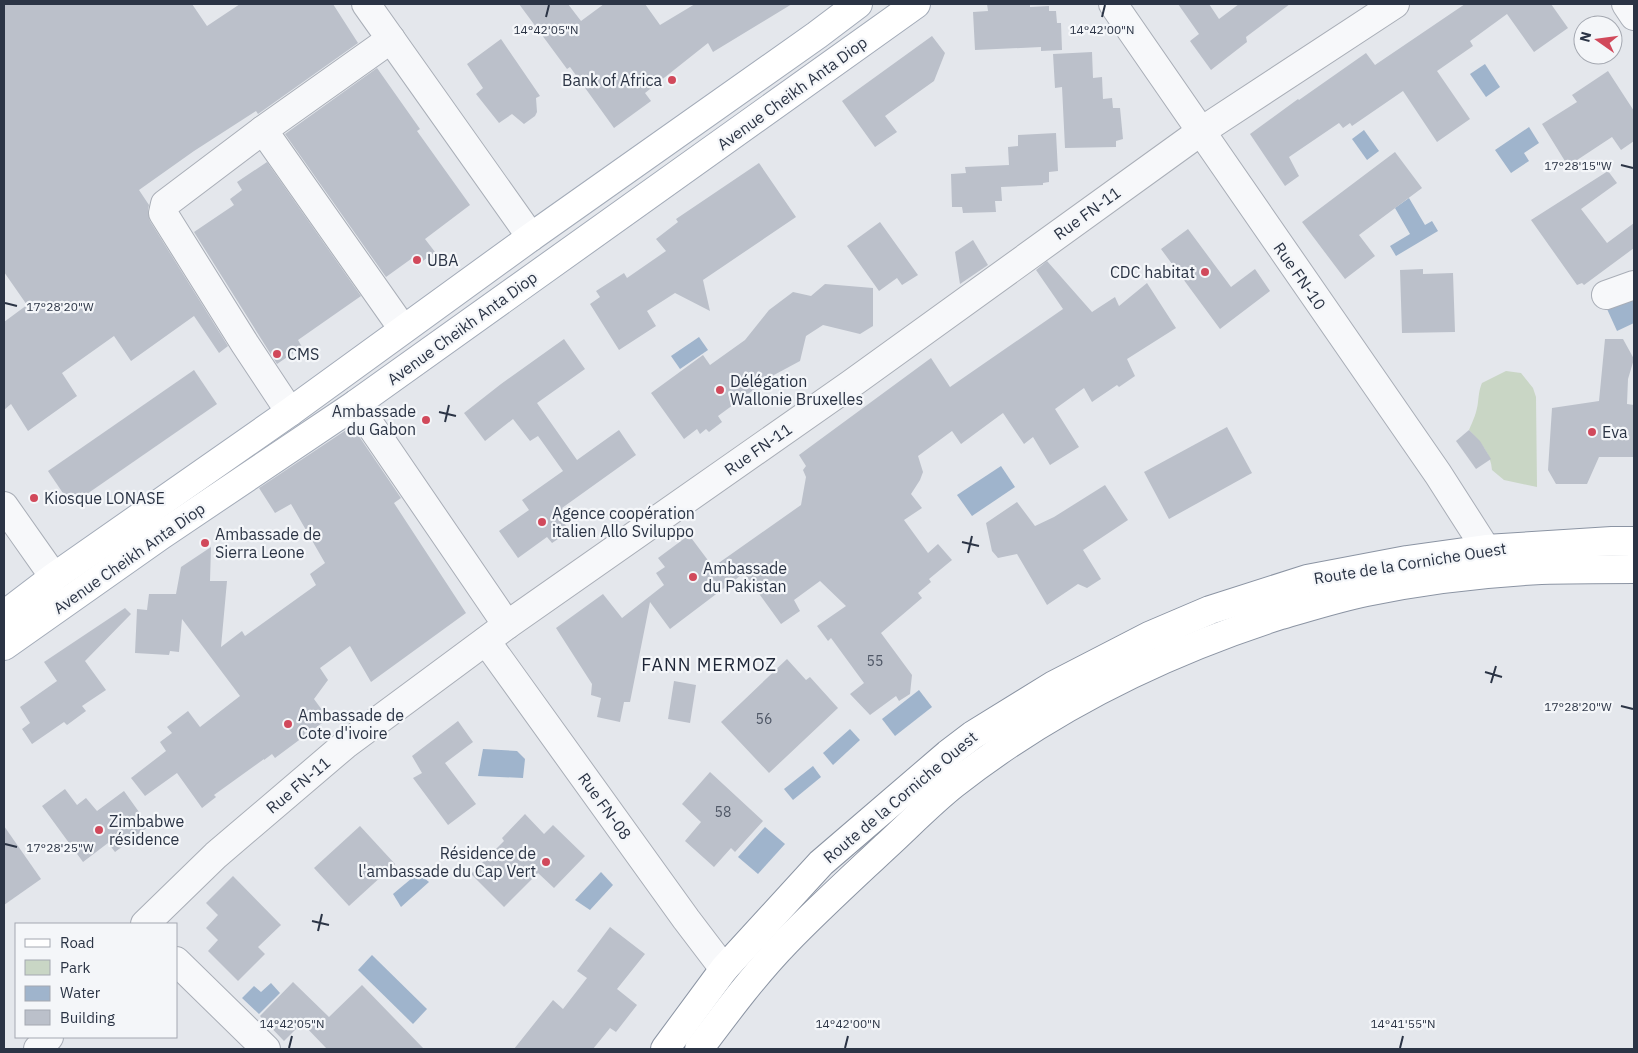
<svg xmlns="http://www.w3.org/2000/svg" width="1638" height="1053" font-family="'IBM Plex Sans',sans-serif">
  <rect width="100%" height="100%" fill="#e4e7ec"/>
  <!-- green -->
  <path fill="#c9d6c5" d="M1506 371 1521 373 1533 388 1536 397 1537 487 1504 480 1492 470C1491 453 1480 442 1469 430 1473 421 1477 412 1478 402 1479 395 1479 390 1482 383Z"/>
  <!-- water -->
  <g fill="#9fb4cc">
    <polygon points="1485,64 1500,87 1486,97 1470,74"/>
    <polygon points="1529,127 1539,143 1524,153 1529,161 1511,173 1495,150"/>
    <polygon points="1364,130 1379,151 1367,160 1352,139"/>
    <polygon points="1409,198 1425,225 1432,221 1438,231 1396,256 1390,246 1410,234 1395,208"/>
    <polygon points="1634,297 1634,323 1617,331 1607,309"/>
    <polygon points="699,337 708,350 680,369 671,356"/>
    <polygon points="1001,466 1015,487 972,516 957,495"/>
    <polygon points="919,690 932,707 895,736 882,719"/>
    <polygon points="850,729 860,740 833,765 823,753"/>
    <polygon points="483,749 517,751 525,759 523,778 478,776"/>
    <polygon points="813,766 821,777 793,800 784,789"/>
    <polygon points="765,827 785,844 758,874 738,857"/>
    <polygon points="601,872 613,885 590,910 575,900"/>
    <polygon points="418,873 429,882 401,907 393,894"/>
    <polygon points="372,955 427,1009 413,1024 358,970"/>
    <polygon points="271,983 280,993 259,1014 242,998 254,986 261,992"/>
  </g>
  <!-- building -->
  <g fill="#bbc0ca">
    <polygon points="4,4 192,4 207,26 240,4 333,4 358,43 258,114 256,111 194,151 139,190 149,205 148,210 150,221 228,346 219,353 194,316 131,361 114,336 62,373 77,396 28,431 11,404 4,410 4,322 27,305 4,272"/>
    <polygon points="519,4 568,4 581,21 604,4 645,4 660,25 695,4 792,4 713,52 708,43 645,93 651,101 614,128 570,67 567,69"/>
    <polygon points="987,4 1030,4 1030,7 1049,6 1049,11 1056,11 1057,23 1061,23 1062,50 1041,51 1041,47 975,50 973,12 988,11"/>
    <polygon points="1178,4 1209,4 1219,19 1239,4 1290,4 1246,37 1247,42 1211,70 1190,41 1199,34"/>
    <polygon points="1465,4 1551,4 1568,28 1534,52 1507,14 1470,41 1473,46 1437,71 1470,119 1437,142 1403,91 1352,126 1350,123 1343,128 1339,123 1289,157 1299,176 1285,186 1250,134 1298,99 1299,100 1366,53 1375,65"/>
    <polygon points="932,36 945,53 934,81 885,116 897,132 875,147 842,101"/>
    <polygon points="501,39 540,96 536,98 537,112 535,116 524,124 512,114 499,123 476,94 483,88 467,64"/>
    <polygon points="1092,52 1093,78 1102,77 1103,99 1112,98 1113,108 1120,108 1123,139 1116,141 1116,147 1065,148 1062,87 1055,88 1053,54"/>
    <polygon points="377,68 420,129 417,131 470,205 425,239 435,252 416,266 411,259 386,277 285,134"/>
    <polygon points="1608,71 1634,111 1634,141 1621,150 1612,137 1568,166 1542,124 1577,102 1572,95"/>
    <polygon points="1056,133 1058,171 1049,172 1049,182 1043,183 1043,185 1001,187 1002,201 995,201 996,212 963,213 962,207 952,207 951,174 966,173 965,167 1009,165 1008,147 1018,146 1018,135"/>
    <polygon points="1395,152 1422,188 1359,235 1375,256 1345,279 1302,222"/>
    <polygon points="267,162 361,296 298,340 302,347 277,364 194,232 234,205 230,199 242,190 237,182"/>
    <polygon points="759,163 796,217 703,280 710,311 675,293 647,311 656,326 619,350 590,304 600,297 596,291 624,273 627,278 666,251 656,239 678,222 676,219"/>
    <polygon points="1608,171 1617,183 1581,209 1607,243 1634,223 1634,248 1584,285 1582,283 1577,285 1531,220"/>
    <polygon points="880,222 918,275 902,285 897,278 879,291 847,246"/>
    <polygon points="1188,229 1231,287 1255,269 1270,291 1220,329 1161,249"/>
    <polygon points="973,240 988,265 960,284 955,252"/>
    <polygon points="1047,261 1092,312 1115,297 1119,306 1147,283 1176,328 1127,359 1135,376 1119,387 1117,385 1092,402 1084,388 1055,409 1079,447 1050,465 1033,437 1024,444 1003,413 961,444 952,431 918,456 923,472 920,480 911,494 922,508 904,520 928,553 938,544 952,560 929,579 931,582 918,593 922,598 881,633 912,675 910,694 899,701 896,696 870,715 850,694 864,683 831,638 828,641 817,626 846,606 820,581 794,600 800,611 781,624 744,573 670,629 650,602 630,702 624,702 620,722 597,717 601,698 591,695 592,684 556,628 603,594 622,618 664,585 656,573 665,567 658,558 689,535 713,567 801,505 806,477 803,470 806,466 799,455 931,358 950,387 1063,309 1036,270"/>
    <polygon points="1423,269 1423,274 1453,273 1455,332 1402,333 1400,270"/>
    <polygon points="825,284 873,288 873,326 860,334 823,325 806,336 800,361 774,375 718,416 722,422 709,432 706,429 700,434 697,429 684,439 651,393 703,355 710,365 745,340 769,310 793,292 811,296"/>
    <polygon points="564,339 585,369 537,403 577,460 619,430 636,455 562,508 567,516 562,520 570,531 552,543 547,537 518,558 499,531 529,510 522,500 563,471 538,436 530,441 513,419 485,441 464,413 501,384"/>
    <polygon points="1605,339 1623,339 1634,359 1628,379 1627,404 1634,405 1634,457 1599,457 1587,484 1556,484 1548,470 1552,408 1599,401"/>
    <polygon points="194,370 217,404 71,505 48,471"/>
    <polygon points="352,426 401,498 394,503 466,613 371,682 350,646 320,668 328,680 314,699 325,714 319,719 322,723 275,758 272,754 264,760 264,759 214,795 216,797 202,808 177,773 145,796 131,778 166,751 160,742 172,733 167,727 188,711 200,727 240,696 182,619 179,652 170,651 169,655 135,653 137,609 147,610 149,594 176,594 181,567 211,547 210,581 227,581 221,647 242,631 245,636 316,585 310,574 325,563 291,504 275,513 259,488"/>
    <polygon points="1227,427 1252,473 1169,519 1144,472"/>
    <polygon points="1469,430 1480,441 1491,459 1476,469 1456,441"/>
    <polygon points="1105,485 1128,520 1083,550 1101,579 1087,588 1078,584 1047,605 1017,554 998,558 992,551 986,523 1017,502 1035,526 1054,517"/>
    <polygon points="125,608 131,614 85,661 106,690 82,706 86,711 67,725 64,722 32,744 22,729 30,723 20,707 57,681 44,662"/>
    <polygon points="787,659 806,680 810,677 838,708 769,773 721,722"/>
    <polygon points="674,681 696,685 690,723 668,719"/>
    <polygon points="458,721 473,742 445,763 476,804 448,825 413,778 422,773 412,756"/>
    <polygon points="710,772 763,821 735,852 731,848 714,867 685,841 701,822 682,804"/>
    <polygon points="65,789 77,805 86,798 97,811 124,791 149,826 115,852 108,843 83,862 42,806"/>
    <polygon points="525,814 544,834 553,825 585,856 554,888 538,873 504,907 471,874 504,841 502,838"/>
    <polygon points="4,826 41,879 4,905"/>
    <polygon points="360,826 395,864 349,906 314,868"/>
    <polygon points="233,876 281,925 258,947 265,954 238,981 208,951 218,940 206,928 218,915 206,903"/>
    <polygon points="610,927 645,954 617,989 637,1005 616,1032 610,1028 593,1049 514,1049 553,1000 563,1009 587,978 577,971"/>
    <polygon points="293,982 329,1017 362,985 424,1049 327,1049 302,1023 284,1041 260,1016"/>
  </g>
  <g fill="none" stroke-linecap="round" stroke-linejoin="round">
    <defs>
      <g id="minor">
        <polyline points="366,4 531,237"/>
        <polyline points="1113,4 1438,474 1486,549"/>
        <polyline points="1626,4 1634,16"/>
        <polyline points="263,130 403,329"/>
        <polyline points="1606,295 1634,285"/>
        <polyline points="356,404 507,625"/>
        <polyline points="290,412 245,344 163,213 165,204 263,130 391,39"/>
        <polyline points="4,506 54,577"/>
        <polyline points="486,641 686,919 724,969"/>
        <polyline points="145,924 216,855 345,745 507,625 851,384 1200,132 1395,4"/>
        <polyline points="176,961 266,1049"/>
        <polyline points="38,1049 49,1037"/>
      </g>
      <g id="major">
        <polyline points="4,615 54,577 290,412 531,237 817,35 858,4"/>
        <polyline points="4,646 160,536 356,404 916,4"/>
      </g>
      <g id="highway">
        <polyline points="665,1049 724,969 821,863 948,754 973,735 1054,685 1149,636 1210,610 1307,579 1407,560 1486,549 1612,541 1634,541"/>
        <path d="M699 1049C726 1013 754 975 786 942 818 909 852 878 885 847 908 826 930 803 954 784 1051 708 1165 652 1281 615 1309 607 1337 598 1366 592 1423 580 1482 573 1541 570 1572 569 1603 569 1634 569"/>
      </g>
    </defs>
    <!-- minor casing -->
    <use href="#minor" stroke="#a9aeb7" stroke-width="30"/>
    <!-- major casing -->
    <use href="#major" stroke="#a3abb8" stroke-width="30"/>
    <!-- highway casing -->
    <use href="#highway" stroke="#8b94a3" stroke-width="30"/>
    <!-- minor -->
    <use href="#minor" stroke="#f7f8fa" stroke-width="28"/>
    <!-- major -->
    <use href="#major" stroke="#fff" stroke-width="28"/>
    <!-- highway -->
    <use href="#highway" stroke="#fff" stroke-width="28"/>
  </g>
  <!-- ticks -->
  <path fill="none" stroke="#2b3445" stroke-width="2" d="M546 17 549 5M1102 17 1105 5M1621 165 1633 168M5 303 17 306M439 412 456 416M445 422 449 405M962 542 979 546M968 553 972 536M1485 672 1502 677M1491 683 1496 666M1621 706 1633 709M5 844 17 847M312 921 329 925M318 931 322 914M289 1048 292 1036M845 1048 848 1036M1400 1048 1403 1036"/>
  <!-- markers -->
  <g fill="#d1495b" stroke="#f4f6f9" stroke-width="2">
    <circle cx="672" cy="80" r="5"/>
    <circle cx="417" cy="260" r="5"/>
    <circle cx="1205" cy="272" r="5"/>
    <circle cx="277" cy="354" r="5"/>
    <circle cx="720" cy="390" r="5"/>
    <circle cx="426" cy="420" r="5"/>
    <circle cx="1592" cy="432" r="5"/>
    <circle cx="34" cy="498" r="5"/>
    <circle cx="542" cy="522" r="5"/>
    <circle cx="205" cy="543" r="5"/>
    <circle cx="693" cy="577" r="5"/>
    <circle cx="288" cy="724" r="5"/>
    <circle cx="99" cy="830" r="5"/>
    <circle cx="546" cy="862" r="5"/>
  </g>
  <g text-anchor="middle" stroke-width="4.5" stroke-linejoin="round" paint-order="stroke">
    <!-- number labels -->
    <g font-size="14" fill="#4f5766">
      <text x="875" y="666">55</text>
      <text x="764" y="724">56</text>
      <text x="723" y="817">58</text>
    </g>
    <!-- poi labels -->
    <g font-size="16" fill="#2b3445" stroke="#f4f6f9" text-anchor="start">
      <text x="662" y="86" text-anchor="end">Bank of Africa</text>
      <text x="427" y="266">UBA</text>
      <text x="1195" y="278" text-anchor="end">CDC habitat</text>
      <text x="287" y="360">CMS</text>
      <text x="730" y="387">Délégation<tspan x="730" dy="18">Wallonie Bruxelles</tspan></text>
      <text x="416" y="417" text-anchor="end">Ambassade<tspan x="416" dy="18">du Gabon</tspan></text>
      <text x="1602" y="438">Eva</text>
      <text x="44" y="504">Kiosque LONASE</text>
      <text x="552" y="519">Agence coopération<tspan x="552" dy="18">italien Allo Sviluppo</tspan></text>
      <text x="215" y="540">Ambassade de<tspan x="215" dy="18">Sierra Leone</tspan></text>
      <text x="703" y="574">Ambassade<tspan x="703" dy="18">du Pakistan</tspan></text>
      <text x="298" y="721">Ambassade de<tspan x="298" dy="18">Cote d'ivoire</tspan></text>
      <text x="109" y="827">Zimbabwe<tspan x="109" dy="18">résidence</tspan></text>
      <text x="536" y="859" text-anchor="end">Résidence de<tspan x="536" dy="18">l'ambassade du Cap Vert</tspan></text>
    </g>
    <!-- street labels -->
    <g font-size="16" fill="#2b3445" stroke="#f4f6f9">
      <text transform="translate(792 93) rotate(-36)" y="6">Avenue Cheikh Anta Diop</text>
      <text transform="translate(1087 213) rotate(-36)" y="6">Rue FN-11</text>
      <text transform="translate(1300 276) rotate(55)" y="6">Rue FN-10</text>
      <text transform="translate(462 328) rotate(-36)" y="6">Avenue Cheikh Anta Diop</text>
      <text transform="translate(758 449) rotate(-35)" y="6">Rue FN-11</text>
      <text transform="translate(129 558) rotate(-35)" y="6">Avenue Cheikh Anta Diop</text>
      <text transform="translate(1410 563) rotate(-9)" y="6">Route de la Corniche Ouest</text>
      <text transform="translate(298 785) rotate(-40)" y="6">Rue FN-11</text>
      <text transform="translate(900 797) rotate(-40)" y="6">Route de la Corniche Ouest</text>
      <text transform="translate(605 806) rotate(54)" y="6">Rue FN-08</text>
    </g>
    <!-- neighbourhood labels -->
    <g font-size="18" letter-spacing="1" fill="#1d2536" stroke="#f4f6f9">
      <text x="709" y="671">FANN MERMOZ</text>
    </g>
  </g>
  <g font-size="12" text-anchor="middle" fill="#2b3445" stroke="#f4f6f9" stroke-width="4.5" stroke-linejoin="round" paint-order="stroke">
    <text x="546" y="34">14°42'05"N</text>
    <text x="1102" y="34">14°42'00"N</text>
    <text x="1578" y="170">17°28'15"W</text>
    <text x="60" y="311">17°28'20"W</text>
    <text x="1578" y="711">17°28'20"W</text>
    <text x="60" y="852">17°28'25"W</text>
    <text x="292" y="1028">14°42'05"N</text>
    <text x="848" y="1028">14°42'00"N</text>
    <text x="1403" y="1028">14°41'55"N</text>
  </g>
  <!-- border -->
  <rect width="1638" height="1053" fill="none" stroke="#2b3445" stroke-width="10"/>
  <!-- legend -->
  <rect x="15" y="923" width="162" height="115" fill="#f4f6f9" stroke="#a4a8b1"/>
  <rect x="25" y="939" width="25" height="8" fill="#ffffff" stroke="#a4a8b1"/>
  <text x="60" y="948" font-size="15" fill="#2b3445">Road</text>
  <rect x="25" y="960" width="25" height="15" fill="#c9d6c5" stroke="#a4a8b1"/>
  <text x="60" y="973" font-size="15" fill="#2b3445">Park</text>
  <rect x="25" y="986" width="25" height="15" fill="#9fb4cc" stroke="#a4a8b1"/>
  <text x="60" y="998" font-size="15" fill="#2b3445">Water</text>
  <rect x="25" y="1010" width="25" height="15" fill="#bbc0ca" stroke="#a4a8b1"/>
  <text x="60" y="1023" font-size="15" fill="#2b3445">Building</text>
  <!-- north arrow -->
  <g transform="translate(1598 40) rotate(284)"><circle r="24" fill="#f4f6f9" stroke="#a4a8b1"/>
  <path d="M0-4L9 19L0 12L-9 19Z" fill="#d1495b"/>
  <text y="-8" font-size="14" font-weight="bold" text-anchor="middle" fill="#2b3445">N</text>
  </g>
</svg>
